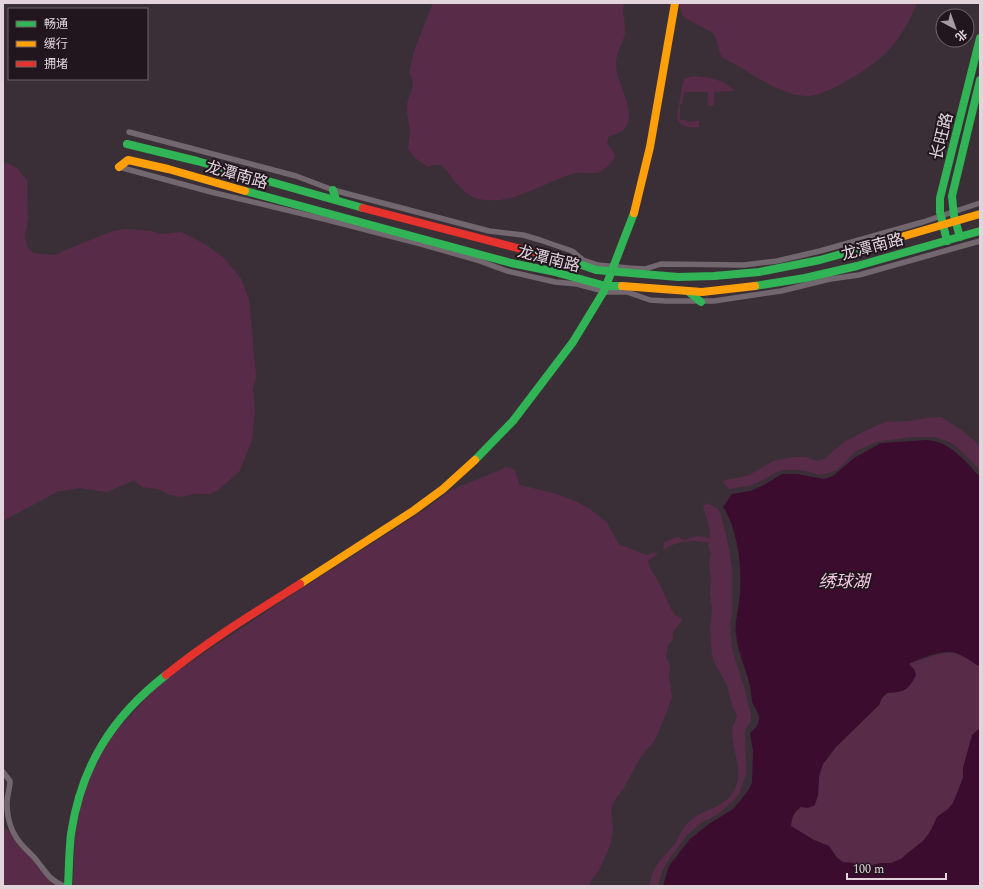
<svg xmlns="http://www.w3.org/2000/svg" width="983" height="889" font-family="Spectral,'Noto Sans SC',serif">
  <rect width="100%" height="100%" fill="#3b2f37"/>
  <!-- green -->
  <g fill="#582c49">
    <path d="M433 3H624C621 13 626 23 625 33 623 44 616 52 616 63 615 83 638 110 625 128 621 133 613 135 608 137L607 144 612 149 615 157C611 163 606 169 599 172 592 175 583 171 575 173 543 182 514 206 479 199 462 195 453 177 441 165H433L428 167 415 158 408 149C409 140 411 132 409 124 408 117 406 112 407 105 409 93 418 84 409 73L414 51Z"/>
    <path d="M679 3H917C912 16 902 34 893 45 881 62 829 95 809 96 786 97 758 78 740 67 733 63 727 61 721 56L716 39 713 33 685 18 682 15Z"/>
    <path d="M693 76C707 77 725 79 734 91L714 92V105L708 106V92H684L682 104 680 105V120H686L687 122 699 121V127C690 128 678 127 677 116L683 82 684 79Z"/>
    <polygon points="3,161 17,168 27,180 28,218 25,237 28,248 32,252 39,254 56,255 63,251 113,231 125,229 151,231 160,234 181,232 205,244 225,259 241,279 249,300 256,377 253,389 255,411 252,440 239,472 217,491 210,494 194,494 181,497 170,495 158,489 142,487 134,480 107,492 80,488 57,492 3,521"/>
    <polygon points="941,417 963,431 980,446 980,470 956,446 949,442 936,437 912,437 881,441 874,443 856,451 838,469 826,474 820,475 800,470 783,470 777,472 753,485 729,489 722,481 749,475 773,461 794,457 805,457 818,461 824,459 844,442 865,431 885,422 908,421 927,418"/>
    <polygon points="505,467 514,469 520,485 553,493 573,500 590,509 607,523 619,545 624,546 646,555 649,555 653,552 658,554 648,561 650,568 658,581 671,609 675,615 682,619 681,622 673,632 673,639 668,645 666,657 670,665 669,675 672,696 668,709 655,740 640,758 624,788 614,801 611,808 613,832 610,846 598,872 590,882 591,886 73,886 75,834 85,785 107,743 115,732 156,687 176,672 281,602 423,511 451,490 498,471"/>
    <path d="M707 503 718 509 721 514 729 549 732 568V613L730 622 732 649 744 687 751 715V721L745 730 746 774 739 794 734 800 718 814 701 823 687 835 669 859 662 871 658 886H649C651 881 651 876 653 872 658 861 667 853 674 845 679 838 681 830 687 824 701 808 725 810 735 789 744 769 732 751 732 732 732 725 736 721 737 715L733 708 727 685 715 664 712 655 710 629 712 608 710 593 711 581 709 564 711 554 708 546 709 543C694 539 675 541 663 550L664 542 677 537 685 540C694 537 700 534 709 539L710 530 703 506Z"/>
    <path d="M954 652 970 660 980 667V728L972 736 963 768V778L953 803 948 809 937 817 930 832 923 841 909 852 901 859 891 863H881L864 867H855L850 863 843 862 838 858 829 846 814 840 791 826C792 817 793 813 801 807L808 808 818 795 819 776 823 764 836 747 879 705 882 698 888 693C905 692 902 692 914 680L908 664 936 655Z"/>
    <polygon points="7,829 18,845 32,858 44,874 55,886 3,886 3,830"/>
  </g>
  <!-- water -->
  <path fill="#3b0c2e" d="M927 440C950 441 966 462 980 477V667C972 662 965 656 955 653 944 649 919 659 909 664L914 669 916 675C908 691 904 692 887 693L882 698 879 705 836 747 823 764 819 776 818 795 815 805 808 808 801 807C793 813 792 817 791 826L814 840 829 846 837 858 843 862 854 863 856 867H864L881 863H891L901 859 909 852 923 841 930 832 937 817 948 809 953 803 963 778V768L972 735 980 728V886H663L669 866 690 839 709 824 733 809 748 791 752 783 753 751 750 733C755 729 759 725 759 718 759 712 753 706 752 701 751 695 751 688 749 682 745 667 738 652 736 635 734 624 738 613 739 602 743 574 739 531 723 507L732 494 750 491 762 486 782 474H797L824 479 833 476 854 458 881 443Z"/>
  <g fill="none" stroke-linecap="round" stroke-linejoin="round">
    <!-- street -->
    <g stroke="#72676e" stroke-width="5.5">
      <polyline points="129,132 296,176 333,190 489,231 523,235 540,240 572,251 583,260 598,265 629,268 645,269 661,264 744,265 777,261 820,251 923,222 980,203"/>
      <polyline points="119,167 211,192 328,220 421,244 477,260 507,271 555,282 577,284 607,292 627,292 650,300 666,301 714,301 781,291 830,279 859,275 980,241"/>
      <path d="M3 772 10 781C10 789 7 795 7 803 7 819 11 833 22 845 27 851 33 855 37 861 47 873 48 879 64 886"/>
    </g>
    <!-- fast -->
    <g stroke="#30b455" stroke-width="8">
      <polyline points="127,144 197,161 363,208"/>
      <polyline points="333,190 336,200"/>
      <polyline points="245,191 511,263 551,271 606,286 622,286"/>
      <polyline points="960,237 954,216 952,196 980,80"/>
      <polyline points="947,241 940,212 940,198 980,38"/>
      <polyline points="533,252 573,262 596,270 678,277 714,276 759,272 820,260 870,246"/>
      <polyline points="755,286 805,278 857,266 980,231"/>
      <polyline points="689,292 701,302"/>
      <polyline points="475,460 513,421 573,342 604,291 634,213"/>
      <path d="M68 886C69 869 69 851 71 834 81 766 112 717 166 675"/>
    </g>
    <!-- slow -->
    <g stroke="#ff9f0a" stroke-width="8">
      <polyline points="119,167 128,160 168,169 245,191"/>
      <polyline points="634,213 650,147 675,3"/>
      <polyline points="870,246 980,214"/>
      <polyline points="622,286 702,292 755,286"/>
      <polyline points="300,584 413,511 443,489 475,460"/>
    </g>
    <!-- jam -->
    <g stroke="#e5322d" stroke-width="8">
      <polyline points="363,208 533,252"/>
      <path d="M166 675C208 641 254 613 300 584"/>
    </g>
  </g>
  <g text-anchor="middle" stroke-width="4" stroke-linejoin="round" paint-order="stroke">
    <!-- street labels -->
    <g font-size="16" fill="#e3d4dc" stroke="#21161d">
      <text transform="translate(941 136) rotate(-76)" y="6">长旺路</text>
      <text transform="translate(237 174) rotate(16)" y="6">龙潭南路</text>
      <text transform="translate(872 246) rotate(-15)" y="6">龙潭南路</text>
      <text transform="translate(549 258) rotate(14)" y="6">龙潭南路</text>
    </g>
    <!-- water labels -->
    <g font-size="17" font-style="italic" fill="#f4cae4" stroke="#21161d">
      <text x="844" y="587">绣球湖</text>
    </g>
  </g>
  <!-- border -->
  <rect width="983" height="889" fill="none" stroke="#e3d4dc" stroke-width="8"/>
  <!-- legend -->
  <rect x="8" y="8" width="140" height="72" fill="#21161d" stroke="#6f6269"/>
  <rect x="16" y="21" width="20" height="6" fill="#30b455" stroke="#6f6269"/>
  <text x="44" y="28" font-size="12" fill="#e3d4dc">畅通</text>
  <rect x="16" y="41" width="20" height="6" fill="#ff9f0a" stroke="#6f6269"/>
  <text x="44" y="48" font-size="12" fill="#e3d4dc">缓行</text>
  <rect x="16" y="61" width="20" height="6" fill="#e5322d" stroke="#6f6269"/>
  <text x="44" y="68" font-size="12" fill="#e3d4dc">拥堵</text>
  <!-- north arrow -->
  <g transform="translate(955 28) rotate(139)"><circle r="19" fill="#21161d" stroke="#6f6269"/>
  <path d="M0-3L7 15L0 10L-7 15Z" fill="#a89aa2"/>
  <text y="-6" font-size="11" font-weight="bold" text-anchor="middle" fill="#e3d4dc">北</text>
  </g>
  <!-- scale -->
  <path d="M847 873v6h99v-6" fill="none" stroke="#e3d4dc" stroke-width="2"/>
  <text x="853" y="873" font-size="12" fill="#e3d4dc" stroke="#21161d" stroke-width="3" paint-order="stroke">100 m</text>
</svg>
